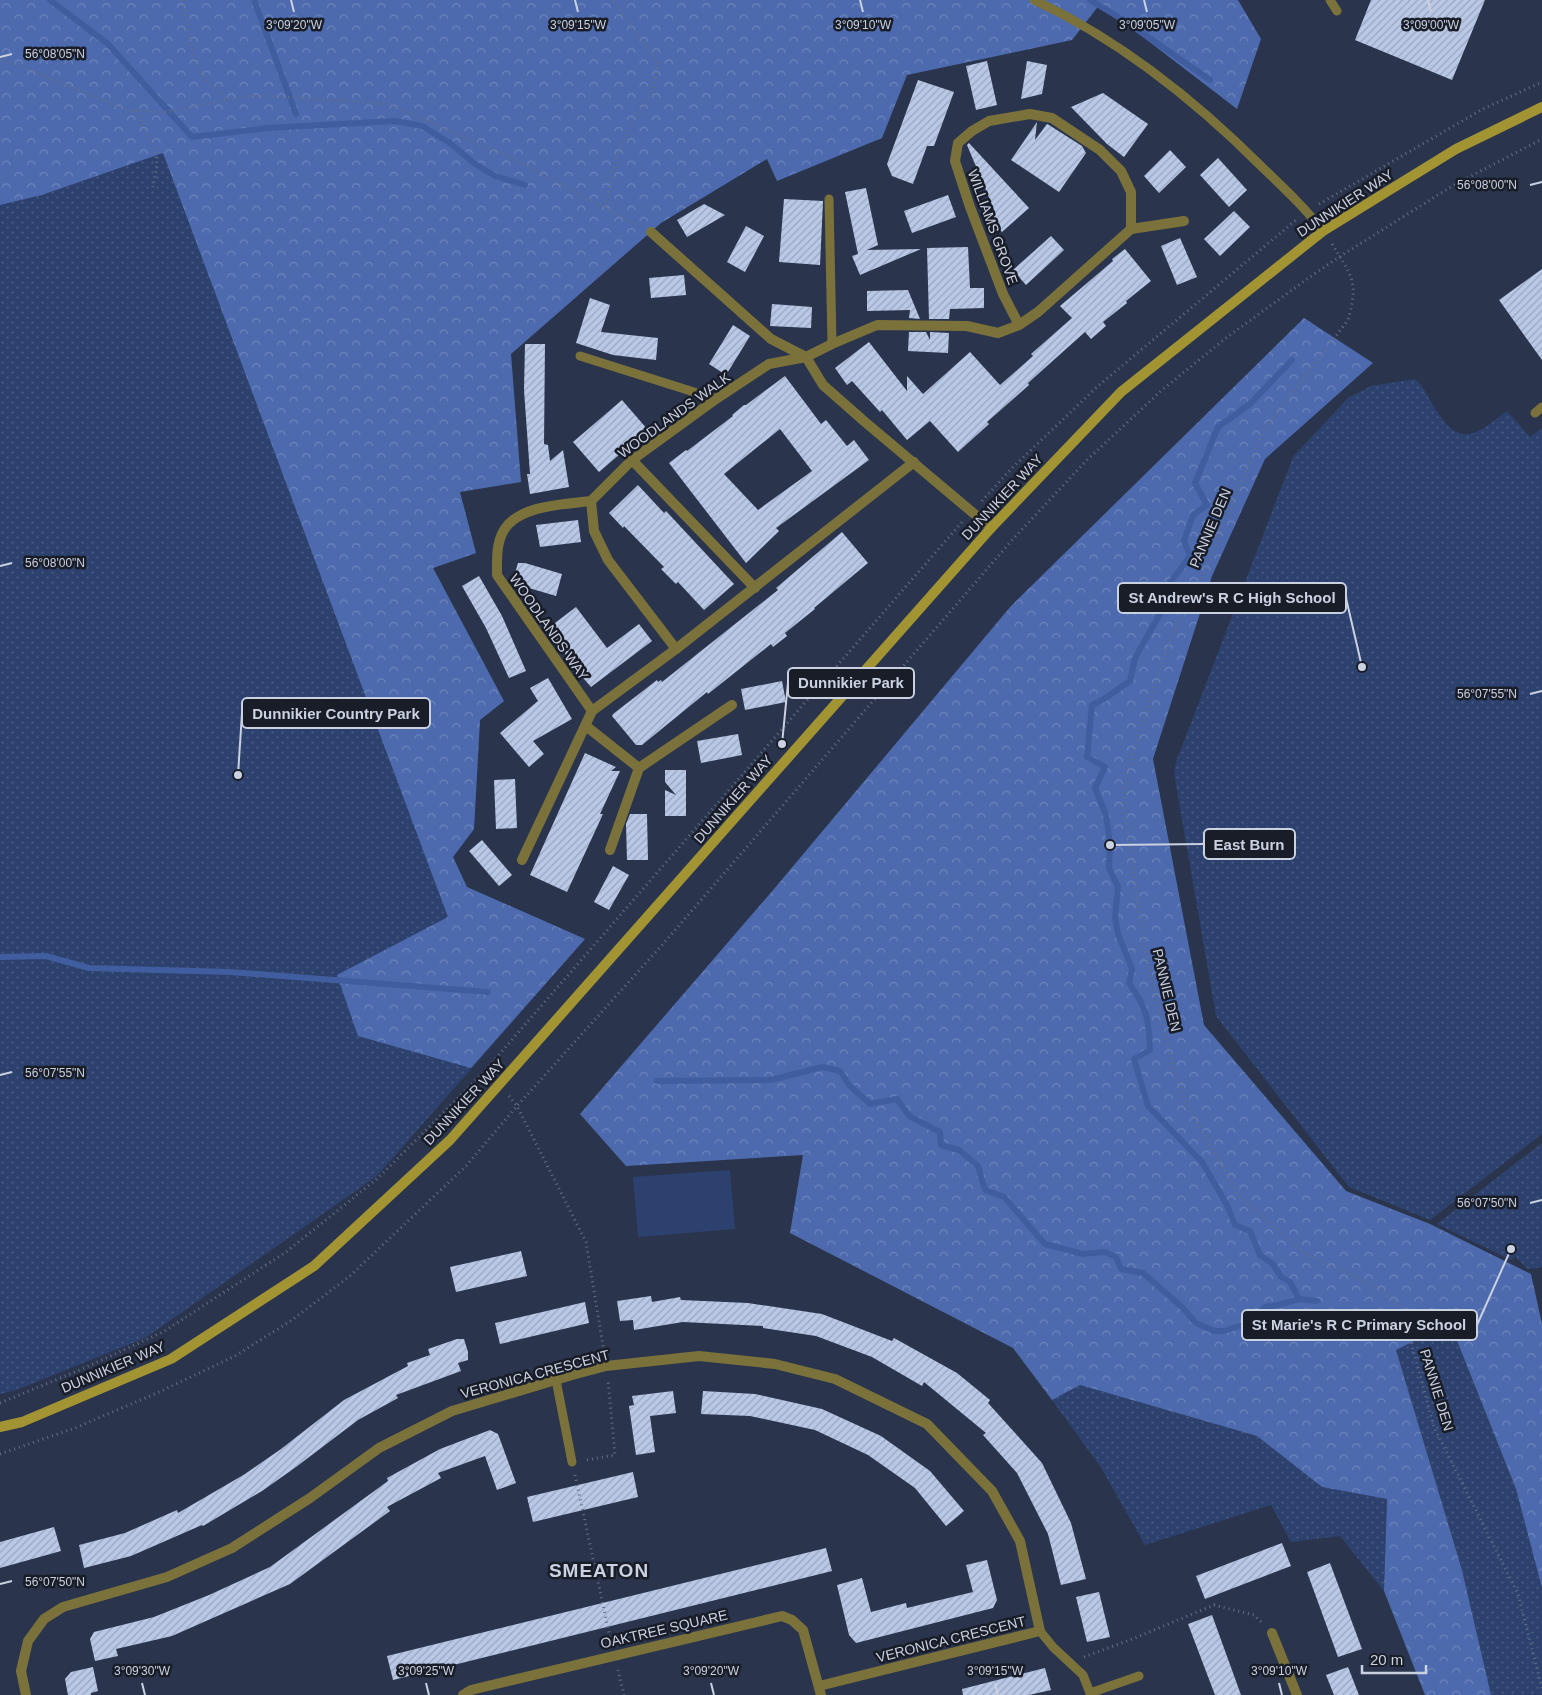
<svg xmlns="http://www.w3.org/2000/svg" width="1542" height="1695" font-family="Arial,sans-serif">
  <defs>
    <pattern id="grass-dots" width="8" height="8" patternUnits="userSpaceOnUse" patternTransform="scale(1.25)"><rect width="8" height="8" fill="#2d416e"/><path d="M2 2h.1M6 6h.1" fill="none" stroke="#4a5b82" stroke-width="1.8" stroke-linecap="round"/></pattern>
    <pattern id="forest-crowns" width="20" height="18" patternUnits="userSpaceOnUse" patternTransform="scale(1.25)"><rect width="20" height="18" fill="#4c6aad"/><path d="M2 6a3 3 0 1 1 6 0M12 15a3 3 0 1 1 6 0" fill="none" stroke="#6d85bc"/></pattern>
    <pattern id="building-hatch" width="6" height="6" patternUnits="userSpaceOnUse" patternTransform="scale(1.25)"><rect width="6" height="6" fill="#b9c8e6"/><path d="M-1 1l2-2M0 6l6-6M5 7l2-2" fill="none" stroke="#9aa6be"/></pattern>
  </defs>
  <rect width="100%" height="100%" fill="#2a354d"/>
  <!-- grass -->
  <g fill="url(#grass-dots)">
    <polygon points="234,128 476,553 433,568 504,701 480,720 474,829 453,857 467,887 585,939 377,1176 145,1338 16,1390 0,1394 0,205 42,195"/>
    <path d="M1415 379C1425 388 1426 394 1433 405 1459 449 1474 437 1507 411L1530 437 1542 428V1134L1430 1220 1349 1187 1216 1016 1174 773 1176 762 1293 457 1348 398 1371 386Z"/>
    <polygon points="1542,1143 1542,1267 1528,1269 1515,1256 1511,1260 1437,1224"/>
    <polygon points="1450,1323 1516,1489 1542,1588 1542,1695 1491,1695 1462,1570 1396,1350"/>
    <polygon points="1080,1385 1257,1436 1322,1487 1387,1499 1384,1591 1340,1536 1291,1542 1271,1505 1145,1545 1100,1466 1052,1400"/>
  </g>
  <!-- forest -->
  <g fill="url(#forest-crowns)">
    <polygon points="0,0 1238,0 1261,39 1237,109 1100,4 1072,40 907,75 882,138 777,181 767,159 661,223 511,354 521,482 460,492 476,553 433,568 504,701 480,720 474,829 453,857 467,887 585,939 471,1068 358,1036 337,975 448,917 163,153 42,195 0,205"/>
    <polygon points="1304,318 1373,363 1265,459 1212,576 1153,759 1204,1025 1346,1191 1430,1224 1531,1274 1542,1324 1542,1588 1516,1489 1450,1323 1396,1350 1462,1570 1491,1695 1425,1695 1384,1591 1387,1499 1322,1487 1257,1436 1080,1385 1052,1400 1013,1348 790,1233 803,1155 626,1166 580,1114 774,889 1011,606"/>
  </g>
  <!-- garden -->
  <polygon fill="#2d416e" points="730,1170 735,1229 638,1237 633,1177"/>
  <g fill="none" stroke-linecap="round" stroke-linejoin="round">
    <!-- stream -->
    <g stroke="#405e9f" stroke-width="6">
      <polyline points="50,0 108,44 192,137 268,128 395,121 422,126 450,143 475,164 495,176 525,185"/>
      <polyline points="254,0 296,114"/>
      <polyline points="1090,0 1125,21 1210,80"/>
      <path d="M1292 360 1250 404 1218 427 1195 483 1207 505 1193 515 1184 541 1190 556 1162 594 1165 605 1135 658 1130 681 1104 699 1092 705 1087 757 1105 767 1095 788 1106 815 1110 845 1109 868 1118 887 1115 917 1118 934 1132 969 1129 983C1147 1009 1149 1019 1150 1050L1134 1059 1148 1106 1202 1162 1227 1205 1235 1225 1250 1231 1260 1255 1273 1264 1281 1277 1290 1282 1299 1299"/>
      <polyline points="0,957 46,956 89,968 230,972 488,992"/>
      <polyline points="657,1081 771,1080 822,1067 840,1071 849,1085 870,1104 897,1099 909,1116 940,1132 941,1145 959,1150 978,1166 985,1190 1004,1197 1045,1244 1083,1254 1105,1252 1116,1257 1121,1269 1143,1273 1182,1307 1196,1323 1214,1331 1224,1331 1249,1323 1265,1307 1278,1305 1299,1299 1317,1301"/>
    </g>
  </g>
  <!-- building -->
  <g fill="url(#building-hatch)" fill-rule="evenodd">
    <polygon points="1371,0 1485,0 1452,80 1355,40"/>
    <polygon points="987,61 997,105 976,110 966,66"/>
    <polygon points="1027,61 1047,65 1042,94 1021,99"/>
    <polygon points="918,80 954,92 934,146 927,146 913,184 892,176 887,164"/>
    <polygon points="1103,93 1148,124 1124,157 1107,144 1071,107"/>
    <polygon points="1037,122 1035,140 1047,124 1049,125 1082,146 1086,153 1059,192 1011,160"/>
    <polygon points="969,143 1029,208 1002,232 989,218 995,212 967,145"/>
    <polygon points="1170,150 1186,167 1159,193 1144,176"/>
    <polygon points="1218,158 1247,190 1229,207 1200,175"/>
    <polygon points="866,188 878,245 867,250 921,249 860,275 852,256 858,254 845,192"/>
    <polygon points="948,195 956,217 912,233 904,211"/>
    <polygon points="784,199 823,201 820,265 779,262"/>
    <polygon points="704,204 725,215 687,237 677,220"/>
    <polygon points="1234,211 1250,227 1220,256 1204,239"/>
    <polygon points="746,226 764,236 745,272 727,262"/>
    <polygon points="1051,236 1064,250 1026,285 1013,270"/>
    <polygon points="1180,238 1197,277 1177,285 1161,246"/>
    <polygon points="968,247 970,288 984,288 984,308 950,309 949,319 929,319 927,248"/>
    <polygon points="1125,249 1151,281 1126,301 1127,303 1103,322 1106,326 1091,339 1085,332 1028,383 1029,385 987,422 989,424 958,452 930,421 907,440 882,410 880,412 852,381 847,385 835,368 869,342 907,391 907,376 923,394 970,352 1000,385 1033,356 1031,354 1072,318 1060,306 1113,261 1112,259"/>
    <polygon points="1542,269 1542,360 1499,300"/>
    <polygon points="684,275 686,295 651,298 649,278"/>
    <polygon points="908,290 920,319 909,318 910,310 867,311 867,291"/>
    <polygon points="590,298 610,305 601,332 658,338 656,360 613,355 576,343"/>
    <polygon points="772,304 812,307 811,328 770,326"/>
    <polygon points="733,325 750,336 726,375 709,364"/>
    <polygon points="909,332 926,332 930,340 930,332 949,333 948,353 908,351"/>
    <polygon points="525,344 545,344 544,444 548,445 550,461 563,450 569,487 530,494 527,474 530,474 524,390"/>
    <path d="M785 376 821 424 826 420 847 446 854 440 869 460 776 528 779 531 746 563 669 463 686 450 687 451 733 416 732 415 744 405H746ZM780 429 812 471 758 510 724 474Z"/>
    <polygon points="622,400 648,430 599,472 573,442"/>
    <polygon points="638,485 664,513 666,511 734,584 704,610 678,582 676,584 661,569 664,567 624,526 623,528 609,513"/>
    <polygon points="578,520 581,542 540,547 536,525"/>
    <polygon points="842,532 868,563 814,608 815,609 785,633 787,636 773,647 771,644 708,694 707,692 642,745 636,745 612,716 613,714 657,680 658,682 661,680 662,682 778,590 776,588"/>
    <polygon points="518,563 525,563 562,574 556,596 512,583"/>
    <polygon points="479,576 502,616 526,671 509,678 486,628 462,586"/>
    <polygon points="576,607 607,648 639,624 652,641 591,687 571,664 572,663 547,629"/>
    <polygon points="548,678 572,719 533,741 544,754 529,767 500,733 538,701 530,688"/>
    <polygon points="782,681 786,702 745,710 741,689"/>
    <polygon points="738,734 742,755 701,763 697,741"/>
    <polygon points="585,753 616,767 611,771 620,771 600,814 603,814 567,892 530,875"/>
    <polygon points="665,770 686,770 686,816 665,816 665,790 676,795 665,782"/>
    <polygon points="515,779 517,828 496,829 494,780"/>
    <polygon points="630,814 647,814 648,860 627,860 626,824"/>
    <polygon points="482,840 512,875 499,886 469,851"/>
    <polygon points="613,866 629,875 609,910 594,902"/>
    <polygon points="521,1251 527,1276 456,1292 450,1267"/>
    <polygon points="651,1296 652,1302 680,1297 681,1300 748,1303 822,1314 892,1341 894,1338 957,1373 990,1400 988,1403 1042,1463 1071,1523 1086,1579 1061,1585 1048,1534 1017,1473 983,1435 986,1433 924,1382 922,1386 872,1357 816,1336 763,1328 763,1326 683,1322 634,1330 633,1320 620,1321 617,1301"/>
    <polygon points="585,1302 589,1323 500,1344 495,1323"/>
    <polygon points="457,1339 464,1339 468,1352 468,1360 458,1363 461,1371 396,1395 398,1398 358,1420 296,1467 262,1491 203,1526 202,1525 131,1556 84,1568 79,1545 125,1533 177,1510 178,1513 245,1474 281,1449 344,1400 408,1366 407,1363 430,1355 428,1349"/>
    <polygon points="673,1391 676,1413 650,1416 655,1452 636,1455 629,1406 634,1405 632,1396"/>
    <polygon points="703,1391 755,1394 822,1409 881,1436 930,1471 964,1511 946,1526 915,1488 868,1455 815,1430 750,1416 701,1414"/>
    <polygon points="490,1430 498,1434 516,1483 497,1490 485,1456 438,1473 441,1478 387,1507 390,1511 290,1584 172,1636 116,1649 118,1656 95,1661 90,1639 94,1632 154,1617 209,1595 270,1567 388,1481 387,1478 440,1449"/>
    <polygon points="633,1472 638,1497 533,1522 527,1497"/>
    <polygon points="54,1527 61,1551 0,1568 0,1542"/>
    <polygon points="1282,1543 1291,1566 1205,1599 1196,1576"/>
    <polygon points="826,1548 832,1571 393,1680 387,1656"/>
    <polygon points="987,1560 997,1600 993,1608 856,1643 849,1635 837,1585 862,1578 871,1612 906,1603 907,1608 973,1592 966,1565"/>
    <polygon points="1330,1563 1362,1649 1338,1657 1307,1572"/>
    <polygon points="1099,1592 1110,1637 1087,1642 1076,1597"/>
    <polygon points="1212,1615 1241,1695 1215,1695 1188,1624"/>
    <polygon points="93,1667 98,1691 91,1693 91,1695 68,1695 65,1679 71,1672"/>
    <polygon points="1348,1667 1359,1695 1334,1695 1326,1675"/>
    <polygon points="1045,1668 1051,1690 1029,1695 963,1695 962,1689"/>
  </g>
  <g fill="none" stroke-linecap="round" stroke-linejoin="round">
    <!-- path -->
    <g stroke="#656f84" stroke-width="3" stroke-dasharray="1 4" stroke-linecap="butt">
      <polyline points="182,0 195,63 211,86 228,100"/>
      <polyline points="0,58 127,110 167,112 252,95 389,104 514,159 637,225"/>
      <polyline points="136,111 155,152 157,164 153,187"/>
      <polyline points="1319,204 1483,109 1542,82"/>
      <polyline points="605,207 619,150 636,116 654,87 658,63 613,0"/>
      <path d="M1332 244C1352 277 1359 281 1348 320L1262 433 1204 573 1170 640 1126 776 1125 813 1147 960 1176 1077 1186 1103 1239 1196 1303 1252 1382 1290 1402 1309 1434 1427 1518 1594 1542 1688"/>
      <polyline points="982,501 1012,468 1098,386 1296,220"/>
      <polyline points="509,1096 517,1106 586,1242 604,1352"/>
      <polyline points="0,1403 82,1369 163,1332 286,1252 378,1178 483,1073 962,522"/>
      <polyline points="0,1454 75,1428 157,1393 235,1356 292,1320 350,1276 466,1166 517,1106 663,944 1013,539 1087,460 1162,390 1226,338 1307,279 1339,257 1454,185 1542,139"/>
      <polyline points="587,1460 615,1455 608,1380"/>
      <polyline points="575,1475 611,1642"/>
      <polyline points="1084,1657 1135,1638 1214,1605 1254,1615 1261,1622"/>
      <polyline points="618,1670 624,1695"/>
    </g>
    <!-- service -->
    <g stroke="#7b723b" stroke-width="9">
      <path d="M1034 0C1120 40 1196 101 1263 168 1284 188 1305 208 1323 231"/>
      <polyline points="1330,0 1337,11"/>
      <polyline points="829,199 832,344"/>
      <polyline points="580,356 716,399"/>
      <polyline points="1535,413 1542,407"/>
      <polyline points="556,1380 572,1462"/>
      <polyline points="1040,1631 1053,1647 1083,1675 1090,1693 1139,1676"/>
    </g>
    <!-- minor -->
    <g stroke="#7b723b" stroke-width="10">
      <polyline points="1131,229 1184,221"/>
      <polyline points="651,232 771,339 806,357 823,385 865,422 991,528"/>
      <polyline points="632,460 755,588"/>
      <path d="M591 501C566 504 519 505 504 530 496 543 497 560 497 575L592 711"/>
      <polyline points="676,649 608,560 594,531 591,501 632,460 716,399 769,364 806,357 832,344 877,325 967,326 998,333 1019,325 1038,312 1131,229 1131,192 1121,171 1100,150 1052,118 1030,114 989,121 972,131 958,143 955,161 970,207 1003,294 1019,325"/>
      <polyline points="586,726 639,768"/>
      <polyline points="610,850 639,768 732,705"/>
      <polyline points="522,860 592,711 676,649 914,462"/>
      <polyline points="1272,1633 1297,1695"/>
      <polyline points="26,1695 21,1671 28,1641 44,1619 63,1607 167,1577 232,1548 310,1498 379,1448 452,1411 572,1375 606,1366 699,1356 775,1364 835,1379 927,1424 992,1491 1020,1541 1040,1631 819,1686"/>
      <polyline points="463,1695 471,1690 782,1616 792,1620 803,1630 821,1695"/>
    </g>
    <!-- secondary -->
    <polyline stroke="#a29333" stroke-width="10" points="0,1427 22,1422 171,1359 314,1266 450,1140 991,528 1121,392 1323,231 1456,149 1542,107"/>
  </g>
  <!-- ticks -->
  <path fill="none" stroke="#cad1e1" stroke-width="2" d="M291 0 294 12M575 0 578 12M860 0 863 12M1144 0 1147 12M1428 0 1431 12M0 57 12 54M1530 185 1542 182M0 566 12 563M1530 694 1542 691M0 1075 12 1072M1530 1203 1542 1200M0 1584 12 1581M142 1683 145 1695M426 1683 429 1695M711 1683 714 1695M995 1683 998 1695M1279 1683 1282 1695"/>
  <g text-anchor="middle" stroke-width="5" stroke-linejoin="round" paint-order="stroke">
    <!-- street labels -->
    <g font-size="14" fill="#cad1e1" stroke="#181d28">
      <text transform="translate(1345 203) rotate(-33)" y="5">DUNNIKIER WAY</text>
      <text transform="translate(993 227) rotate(70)" y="5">WILLIAMS GROVE</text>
      <text transform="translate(674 415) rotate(-36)" y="5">WOODLANDS WALK</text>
      <text transform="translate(1002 497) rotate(-47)" y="5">DUNNIKIER WAY</text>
      <text transform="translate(1210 528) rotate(-67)" y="5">PANNIE DEN</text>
      <text transform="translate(549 627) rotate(55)" y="5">WOODLANDS WAY</text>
      <text transform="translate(733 799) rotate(-49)" y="5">DUNNIKIER WAY</text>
      <text transform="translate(1167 990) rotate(77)" y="5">PANNIE DEN</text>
      <text transform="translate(464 1102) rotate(-47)" y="5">DUNNIKIER WAY</text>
      <text transform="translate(113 1367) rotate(-23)" y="5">DUNNIKIER WAY</text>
      <text transform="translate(535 1374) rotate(-15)" y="5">VERONICA CRESCENT</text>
      <text transform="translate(1437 1390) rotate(73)" y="5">PANNIE DEN</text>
      <text transform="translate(664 1629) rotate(-13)" y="5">OAKTREE SQUARE</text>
      <text transform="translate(951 1639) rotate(-14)" y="5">VERONICA CRESCENT</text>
    </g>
    <!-- district labels -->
    <g font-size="19" font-weight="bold" letter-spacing="1" fill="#cad1e1" stroke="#181d28">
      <text x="599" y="1577">SMEATON</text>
    </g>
  </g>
  <g font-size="12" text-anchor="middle" fill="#cad1e1" stroke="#181d28" stroke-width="5" stroke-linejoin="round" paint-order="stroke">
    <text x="294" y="29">3°09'20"W</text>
    <text x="578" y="29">3°09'15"W</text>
    <text x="863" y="29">3°09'10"W</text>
    <text x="1147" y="29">3°09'05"W</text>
    <text x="1431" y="29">3°09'00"W</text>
    <text x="55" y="58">56°08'05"N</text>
    <text x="1487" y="189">56°08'00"N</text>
    <text x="55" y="567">56°08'00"N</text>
    <text x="1487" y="698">56°07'55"N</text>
    <text x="55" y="1077">56°07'55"N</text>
    <text x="1487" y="1207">56°07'50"N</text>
    <text x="55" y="1586">56°07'50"N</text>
    <text x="142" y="1675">3°09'30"W</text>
    <text x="426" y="1675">3°09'25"W</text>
    <text x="711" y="1675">3°09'20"W</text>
    <text x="995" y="1675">3°09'15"W</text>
    <text x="1279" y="1675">3°09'10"W</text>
  </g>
  <!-- callouts -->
  <path fill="none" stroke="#cad1e1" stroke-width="2" d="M1362 667L1346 598M782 744L788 683M238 775L242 713M1110 845L1204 844M1511 1249L1477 1325"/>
  <g fill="#cad1e1" stroke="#181d28" stroke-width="2">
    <circle cx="1362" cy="667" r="5"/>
    <circle cx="782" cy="744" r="5"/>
    <circle cx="238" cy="775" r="5"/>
    <circle cx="1110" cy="845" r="5"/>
    <circle cx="1511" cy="1249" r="5"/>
  </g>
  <g fill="#181d28" stroke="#cad1e1" stroke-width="2">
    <rect x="1118" y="583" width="228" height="30" rx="5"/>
    <rect x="788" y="668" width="126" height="30" rx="5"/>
    <rect x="242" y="698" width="188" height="30" rx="5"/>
    <rect x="1204" y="829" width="91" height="30" rx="5"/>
    <rect x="1242" y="1310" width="235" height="30" rx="5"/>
  </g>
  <g font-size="15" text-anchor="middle" font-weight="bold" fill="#cad1e1">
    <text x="1232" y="603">St Andrew's R C High School</text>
    <text x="851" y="688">Dunnikier Park</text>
    <text x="336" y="719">Dunnikier Country Park</text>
    <text x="1249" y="850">East Burn</text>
    <text x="1359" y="1330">St Marie's R C Primary School</text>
  </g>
  <!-- scale -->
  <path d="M1362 1665v8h64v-8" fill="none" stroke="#cad1e1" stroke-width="2.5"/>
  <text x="1370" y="1665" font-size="15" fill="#cad1e1" stroke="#181d28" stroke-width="4" paint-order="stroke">20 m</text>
</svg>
